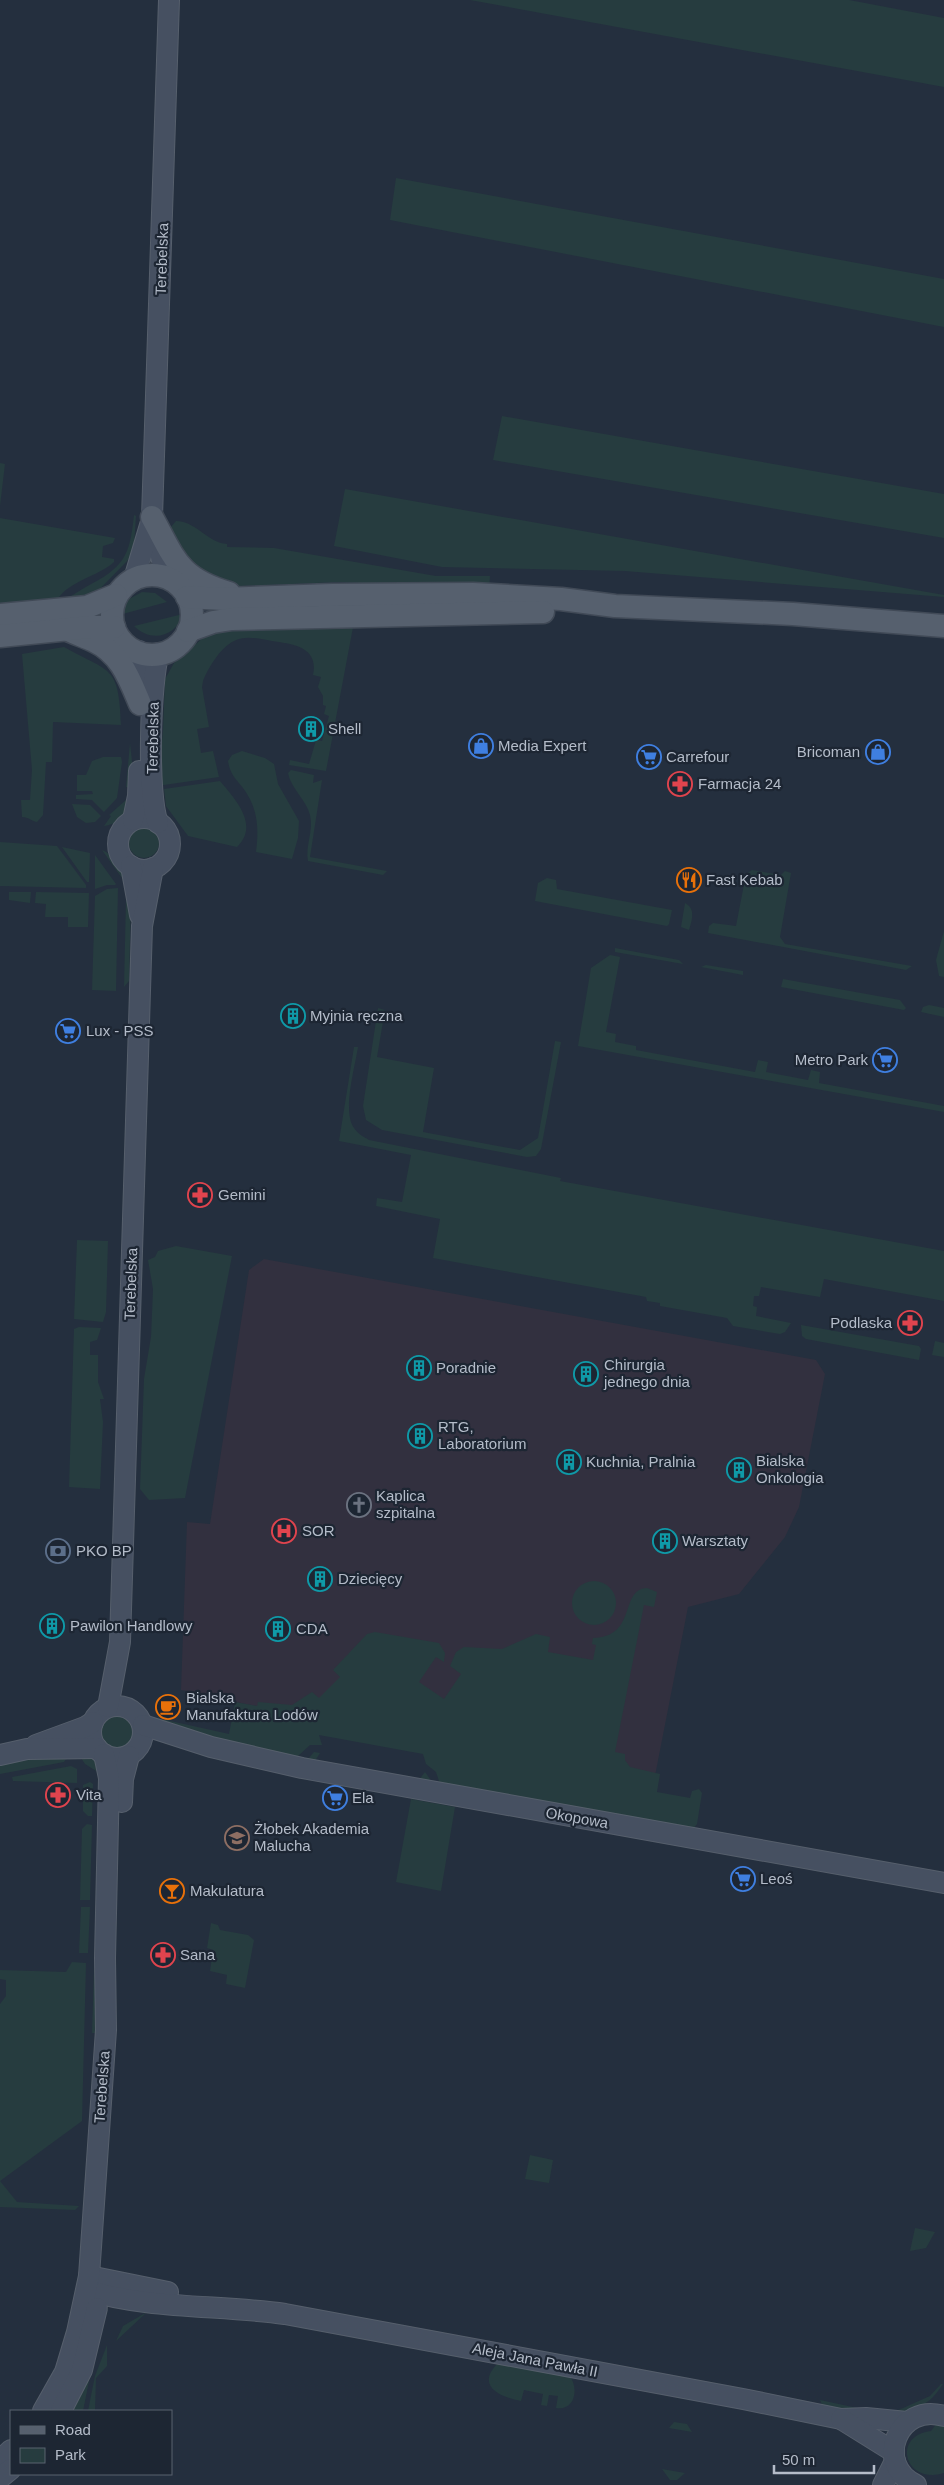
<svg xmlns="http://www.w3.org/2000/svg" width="944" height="2485" font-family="Helvetica,sans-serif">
  <rect width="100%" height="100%" fill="#242f3e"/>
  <!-- medical -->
  <polygon fill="#32303f" points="264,1259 816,1360 825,1374 799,1507 785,1537 739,1594 688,1607 654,1781 235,1702 235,1699 181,1690 187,1522 210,1524 249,1270"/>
  <!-- green -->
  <g fill="#263c3f">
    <polygon points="470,0 849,0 944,18 944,87"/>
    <polygon points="396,178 944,279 944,327 390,220"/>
    <polygon points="502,416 944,494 944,538 493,460"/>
    <polygon points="0,463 5,464 0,506"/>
    <polygon points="345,489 944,595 944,597 625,571 442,567 334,546"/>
    <path d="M134 515 136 516 134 547 130 558 92 597 67 599C75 593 84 588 93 583 127 565 130 551 134 515Z"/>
    <path d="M0 518 115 538 113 543 103 546 102 557 114 559V562C98 577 64 582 56 603L0 610Z"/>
    <path d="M176 521C196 521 208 543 227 544V547L274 548 436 576H490L489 590 340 582 239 586 216 584 183 562 170 528Z"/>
    <polygon points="142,592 155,593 167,602 119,615 129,599"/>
    <path d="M183 614C176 637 151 643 134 626Z"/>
    <path d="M354 622 326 771 289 765 290 760 309 764 316 740 322 741 329 716 324 714 326 706 323 705V696L318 687 321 677 313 675C319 647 293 644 272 641 259 639 246 635 234 641 221 647 208 668 203 681L202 687 209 727 197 729 201 753 213 751 219 777 157 786 163 731 165 679 174 663 211 631Z"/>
    <path d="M64 647C110 673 119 664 121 725L53 722 52 762H46L43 815 37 822C31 821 29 817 22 817L21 800H30L32 770 22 654Z"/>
    <polygon points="130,743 135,788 126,787"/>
    <path d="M242 751 265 758 274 764 278 784 299 821 298 838 292 859 256 852C259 828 258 808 243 788 235 778 230 774 228 761L232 755Z"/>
    <polygon points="103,757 121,757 122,762 117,798 104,812 92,800 76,799 76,795 93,794 92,791 77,791 77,775 86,775 92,761"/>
    <path d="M291 770 314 775 313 783 322 780 310 857 387 871 383 875 308 861C305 846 314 830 310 815 306 799 291 789 288 773Z"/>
    <path d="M220 781C235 799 260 825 237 847L188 836 166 806 164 789Z"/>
    <path d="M126 800H134C126 815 121 823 104 826L111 816 109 815Z"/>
    <polygon points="72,804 90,805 101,816 95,822 86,823 77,817"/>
    <circle cx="144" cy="843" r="15"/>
    <polygon points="0,842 57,846 86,885 86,888 0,886"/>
    <polygon points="62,847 90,853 89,882 87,882"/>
    <path d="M102 850C116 856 125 870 127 885Z"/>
    <polygon points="95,855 116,884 115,885 107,885 95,889"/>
    <polygon points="752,870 781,875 785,871 791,873 780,937 785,944 912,966 906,970 708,933 709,926 713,923 736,926 746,874"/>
    <polygon points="547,878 556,880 557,889 672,910 669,924 667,926 535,901 538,883"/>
    <polygon points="118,888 116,991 92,990 95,896 107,889"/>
    <polygon points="9,892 31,892 30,903 9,900"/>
    <polygon points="36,892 89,893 88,927 68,927 68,917 45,917 46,904 35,903"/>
    <polygon points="126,898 131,898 129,981 124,987"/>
    <path d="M685 903C696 909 692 920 689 930L681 927Z"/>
    <polygon points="944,931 944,977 939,976 936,960"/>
    <polygon points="615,948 679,960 683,964 615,952"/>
    <polygon points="610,955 620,957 606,1032 616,1034 615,1042 636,1046 636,1050 755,1072 758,1060 768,1062 766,1072 808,1080 811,1070 820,1072 819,1083 944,1106 944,1112 578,1046 591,968"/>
    <polygon points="706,965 743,971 743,975 701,967"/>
    <polygon points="783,979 900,1000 906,1008 904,1010 781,987"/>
    <polygon points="929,1005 944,1008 944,1017 921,1012 923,1007"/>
    <polygon points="378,1008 385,1010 377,1057 434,1068 423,1132 520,1150 538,1138 555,1041 561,1042 541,1149 536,1156 527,1157 382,1130 366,1120 363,1106"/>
    <path d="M354 1047H358C355 1067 342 1112 354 1128 358 1134 364 1137 369 1140L561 1178 560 1181 944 1251V1301L824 1279 820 1297 761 1287 759 1296H754L753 1306 757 1307 756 1316 791 1323 785 1332 780 1334 733 1326 727 1318 660 1306V1303L647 1301 646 1297 433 1258 440 1219 376 1206 377 1198 402 1202 411 1155 339 1141Z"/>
    <polygon points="77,1240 108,1241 106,1312 103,1322 74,1319"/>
    <polygon points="176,1246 232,1256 185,1498 149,1500 140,1489 144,1379 151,1337 153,1289 148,1260 155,1257 158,1251"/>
    <polygon points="801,1325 919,1346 921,1349 919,1360 806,1339 802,1336"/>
    <polygon points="79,1327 101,1328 97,1340 90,1342 90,1355 98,1355 98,1382 104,1399 100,1399 103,1422 100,1489 69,1487 74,1329"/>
    <polygon points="935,1341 944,1343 944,1357 932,1355"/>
    <circle cx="594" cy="1603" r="22"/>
    <path d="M647 1588 657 1592 654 1607 644 1605 615 1752 625 1754V1760L630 1767 660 1774 657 1792 690 1798 692 1791 699 1789 702 1793 697 1824 692 1830 440 1784 436 1772 426 1764 423 1754 319 1735 322 1745H310L298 1756 288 1759 157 1721V1718L229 1734 235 1702 257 1706 258 1702 292 1705 312 1692 319 1698 340 1677 333 1670 367 1634 375 1632 439 1643 445 1653 444 1662 436 1657 419 1682 444 1699 461 1674 450 1666 456 1652 464 1647 502 1649 536 1634 550 1637 548 1652 593 1660 596 1645 592 1644 593 1638C638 1637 619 1589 647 1588Z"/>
    <circle cx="118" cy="1732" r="18"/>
    <polygon points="314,1752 320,1753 315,1761 418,1781 425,1772 430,1779 425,1784 313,1764 309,1758"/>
    <polygon points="79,1755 97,1756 101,1774 85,1764"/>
    <polygon points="42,1757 66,1759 64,1762 0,1774 0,1765"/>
    <polygon points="71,1766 77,1769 77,1783 13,1781 12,1777"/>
    <polygon points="90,1782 93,1784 92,1816 88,1816 83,1811 83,1785"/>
    <polygon points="411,1799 455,1807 441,1891 396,1882"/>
    <polygon points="87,1824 92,1825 90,1900 80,1900 82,1829"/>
    <polygon points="81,1907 90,1907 88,1953 79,1953"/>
    <polygon points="211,1923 218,1925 220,1930 248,1935 254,1940 245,1988 226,1984 227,1975 210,1971 213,1950 207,1948"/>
    <polygon points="72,1962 86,1963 82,2121 0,2181 17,2202 79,2206 75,2210 0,2207 0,2004 6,1996 6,1980 0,1979 0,1970 66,1972"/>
    <polygon points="94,1970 95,1971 97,2033 92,2033"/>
    <polygon points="530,2155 553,2160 549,2183 525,2179"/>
    <polygon points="915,2228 935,2232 926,2248 910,2251"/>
    <polygon points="147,2312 116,2341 123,2326"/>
    <polygon points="107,2345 107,2366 96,2378 95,2411 88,2411 95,2376"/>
    <path d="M498 2363 569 2375C579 2387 576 2411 556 2408L558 2396 549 2395 547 2406 541 2405 543 2394 524 2390 521 2401C500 2397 475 2386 498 2363Z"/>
    <polygon points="90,2376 83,2411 72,2411"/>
    <path d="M941 2384H943C940 2388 937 2393 933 2397 926 2405 901 2416 892 2413L930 2396Z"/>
    <polygon points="820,2400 862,2409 862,2413 823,2407"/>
    <path d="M940 2419 944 2422V2473C905 2485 891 2436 931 2431Z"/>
    <polygon points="674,2422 687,2424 692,2432 669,2428"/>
    <polygon points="662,2469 685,2473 677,2480 670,2480"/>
  </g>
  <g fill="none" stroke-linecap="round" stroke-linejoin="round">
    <defs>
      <g id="secondary">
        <polyline points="166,578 152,517 169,0"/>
        <polyline points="134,579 151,522"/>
        <polyline points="139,651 140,694"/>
        <circle cx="144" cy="844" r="26"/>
        <polyline points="133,820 138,796 139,771"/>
        <path d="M158 823C147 796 150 681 159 653"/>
        <polyline points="131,866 140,915"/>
        <circle cx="117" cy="1732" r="26"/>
        <polyline points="108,1707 120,1642 142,926 153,868"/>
        <polyline points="143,1725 211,1747 302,1768 944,1883"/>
        <polyline points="36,1745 85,1727 93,1722"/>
        <polyline points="0,1755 27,1749 97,1748"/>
        <polyline points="122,1802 123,1779 129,1756"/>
        <polyline points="89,2276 168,2292"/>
        <path d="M87 2290C146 2309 222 2305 285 2314L743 2399 841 2419 866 2418 907 2422"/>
        <polyline points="43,2411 65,2372 77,2332 89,2276 106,2030 105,1958 109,1778 104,1754"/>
        <polyline points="61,2411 82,2370 97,2308"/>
        <polyline points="841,2419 894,2452"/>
        <polyline points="0,2460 11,2450"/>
        <polyline points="0,2478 11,2469"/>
        <polyline points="883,2485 895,2461"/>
        <path d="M916 2485C873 2464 898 2402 944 2416"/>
      </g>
      <g id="primary">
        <path d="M152 517C175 559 178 578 229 593"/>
        <circle cx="152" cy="615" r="40"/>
        <polyline points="187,597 223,599 332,595 473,594 561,599 615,606 793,614 944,626"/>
        <polyline points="0,615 87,607 116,595"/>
        <path d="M68 630C77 634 85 637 94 641 121 654 129 678 140 704"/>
        <polyline points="188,631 213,622 232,619 543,612"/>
        <polyline points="0,636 90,627 114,627"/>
      </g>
    </defs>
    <!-- secondary casing -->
    <use href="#secondary" stroke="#565f6c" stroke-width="22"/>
    <!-- primary casing -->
    <use href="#primary" stroke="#414a57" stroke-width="25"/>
    <!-- secondary -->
    <use href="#secondary" stroke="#465061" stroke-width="20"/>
    <!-- primary -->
    <use href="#primary" stroke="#56606e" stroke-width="22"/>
  </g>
  <!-- icons -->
  <defs>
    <symbol id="building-ring" viewBox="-11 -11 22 22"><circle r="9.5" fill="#1d2633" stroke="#0f9aa8" stroke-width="1.5"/><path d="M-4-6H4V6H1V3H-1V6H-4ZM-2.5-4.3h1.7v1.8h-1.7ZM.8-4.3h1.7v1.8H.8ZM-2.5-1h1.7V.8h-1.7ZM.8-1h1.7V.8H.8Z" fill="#0f9aa8"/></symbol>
    <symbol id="shop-ring" viewBox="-11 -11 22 22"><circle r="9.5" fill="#1d2633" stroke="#3f7fe0" stroke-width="1.5"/><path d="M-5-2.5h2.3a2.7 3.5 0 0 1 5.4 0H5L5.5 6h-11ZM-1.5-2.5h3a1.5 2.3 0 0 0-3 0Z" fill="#3f7fe0"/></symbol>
    <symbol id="supermarket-ring" viewBox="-11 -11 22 22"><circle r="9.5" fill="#1d2633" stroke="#3f7fe0" stroke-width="1.5"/><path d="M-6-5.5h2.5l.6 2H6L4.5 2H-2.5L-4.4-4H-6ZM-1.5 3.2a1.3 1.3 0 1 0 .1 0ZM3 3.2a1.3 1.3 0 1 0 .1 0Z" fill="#3f7fe0"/></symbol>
    <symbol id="pharmacy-ring" viewBox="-11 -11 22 22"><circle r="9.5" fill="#1d2633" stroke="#e0444e" stroke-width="1.5"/><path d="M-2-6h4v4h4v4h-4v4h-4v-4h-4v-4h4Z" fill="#e0444e"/></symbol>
    <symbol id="restaurant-ring" viewBox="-11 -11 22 22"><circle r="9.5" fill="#1d2633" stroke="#e8710a" stroke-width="1.5"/><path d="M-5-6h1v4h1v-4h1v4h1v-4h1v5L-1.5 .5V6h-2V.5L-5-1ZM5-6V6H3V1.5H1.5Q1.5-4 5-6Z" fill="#e8710a"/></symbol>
    <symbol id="church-ring" viewBox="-11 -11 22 22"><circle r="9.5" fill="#1d2633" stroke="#6b7280" stroke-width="1.5"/><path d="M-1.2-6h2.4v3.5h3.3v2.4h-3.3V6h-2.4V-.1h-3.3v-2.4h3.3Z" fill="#6b7280"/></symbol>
    <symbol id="hospital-ring" viewBox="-11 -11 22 22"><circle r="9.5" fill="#1d2633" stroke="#e0444e" stroke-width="1.5"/><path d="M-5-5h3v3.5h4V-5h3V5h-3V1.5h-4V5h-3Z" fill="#e0444e"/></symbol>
    <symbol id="bank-ring" viewBox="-11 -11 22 22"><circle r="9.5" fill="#1d2633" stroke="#5c6f8a" stroke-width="1.5"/><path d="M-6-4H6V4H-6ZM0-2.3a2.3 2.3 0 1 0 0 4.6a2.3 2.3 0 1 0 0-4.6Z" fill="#5c6f8a"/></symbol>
    <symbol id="cafe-ring" viewBox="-11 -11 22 22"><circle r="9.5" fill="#1d2633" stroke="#e8710a" stroke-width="1.5"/><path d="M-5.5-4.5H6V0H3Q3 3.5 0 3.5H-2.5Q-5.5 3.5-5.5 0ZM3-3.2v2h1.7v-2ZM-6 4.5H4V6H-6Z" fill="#e8710a"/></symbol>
    <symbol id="school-ring" viewBox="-11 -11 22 22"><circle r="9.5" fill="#1d2633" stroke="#8d6e63" stroke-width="1.5"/><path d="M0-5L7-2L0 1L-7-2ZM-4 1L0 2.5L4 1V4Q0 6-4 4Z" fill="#8d6e63"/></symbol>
    <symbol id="bar-ring" viewBox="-11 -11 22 22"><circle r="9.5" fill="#1d2633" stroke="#e8710a" stroke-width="1.5"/><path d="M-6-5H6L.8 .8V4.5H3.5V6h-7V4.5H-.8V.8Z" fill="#e8710a"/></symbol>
  </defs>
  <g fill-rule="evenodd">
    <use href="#building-ring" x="297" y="715" width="28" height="28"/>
    <use href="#shop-ring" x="467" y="732" width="28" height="28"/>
    <use href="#shop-ring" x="864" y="738" width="28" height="28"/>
    <use href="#supermarket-ring" x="635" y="743" width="28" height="28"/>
    <use href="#pharmacy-ring" x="666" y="770" width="28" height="28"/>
    <use href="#restaurant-ring" x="675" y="866" width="28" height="28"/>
    <use href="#building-ring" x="279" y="1002" width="28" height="28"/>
    <use href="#supermarket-ring" x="54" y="1017" width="28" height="28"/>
    <use href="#supermarket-ring" x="871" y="1046" width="28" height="28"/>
    <use href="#pharmacy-ring" x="186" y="1181" width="28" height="28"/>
    <use href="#pharmacy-ring" x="896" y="1309" width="28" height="28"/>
    <use href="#building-ring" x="405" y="1354" width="28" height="28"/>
    <use href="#building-ring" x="572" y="1360" width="28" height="28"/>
    <use href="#building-ring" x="406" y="1422" width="28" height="28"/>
    <use href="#building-ring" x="555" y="1448" width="28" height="28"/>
    <use href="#building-ring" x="725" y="1456" width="28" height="28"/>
    <use href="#church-ring" x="345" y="1491" width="28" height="28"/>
    <use href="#hospital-ring" x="270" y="1517" width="28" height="28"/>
    <use href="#building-ring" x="651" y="1527" width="28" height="28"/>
    <use href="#bank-ring" x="44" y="1537" width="28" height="28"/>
    <use href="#building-ring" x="306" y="1565" width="28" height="28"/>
    <use href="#building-ring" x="38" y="1612" width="28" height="28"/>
    <use href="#building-ring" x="264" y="1615" width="28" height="28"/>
    <use href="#cafe-ring" x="154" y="1693" width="28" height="28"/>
    <use href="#pharmacy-ring" x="44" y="1781" width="28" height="28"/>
    <use href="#supermarket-ring" x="321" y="1784" width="28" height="28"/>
    <use href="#school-ring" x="223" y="1824" width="28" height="28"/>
    <use href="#supermarket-ring" x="729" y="1865" width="28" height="28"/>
    <use href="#bar-ring" x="158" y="1877" width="28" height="28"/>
    <use href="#pharmacy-ring" x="149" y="1941" width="28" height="28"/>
  </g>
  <g text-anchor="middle" stroke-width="4.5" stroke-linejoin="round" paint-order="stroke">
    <!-- street labels -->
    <g font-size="15" fill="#b4bcc9" stroke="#1d2633">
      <text transform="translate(162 259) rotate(-88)" y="5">Terebelska</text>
      <text transform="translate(153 738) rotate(-89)" y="5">Terebelska</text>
      <text transform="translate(131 1284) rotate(-88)" y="5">Terebelska</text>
      <text transform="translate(577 1818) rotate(10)" y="5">Okopowa</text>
      <text transform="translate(102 2087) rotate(-86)" y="5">Terebelska</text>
      <text transform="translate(535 2360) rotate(11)" y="5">Aleja Jana Pawła II</text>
    </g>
    <!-- poi labels -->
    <g font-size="15" fill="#b4bcc9" stroke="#1d2633" text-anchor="start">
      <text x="328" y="734">Shell</text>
      <text x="498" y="751">Media Expert</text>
      <text x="860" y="757" text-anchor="end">Bricoman</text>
      <text x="666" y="762">Carrefour</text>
      <text x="698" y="789">Farmacja 24</text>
      <text x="706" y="885">Fast Kebab</text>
      <text x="310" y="1021">Myjnia ręczna</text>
      <text x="86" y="1036">Lux - PSS</text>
      <text x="868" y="1065" text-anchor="end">Metro Park</text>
      <text x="218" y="1200">Gemini</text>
      <text x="892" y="1328" text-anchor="end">Podlaska</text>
      <text x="604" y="1370">Chirurgia<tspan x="604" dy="17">jednego dnia</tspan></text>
      <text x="436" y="1373">Poradnie</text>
      <text x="438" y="1432">RTG,<tspan x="438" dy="17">Laboratorium</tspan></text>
      <text x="756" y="1466">Bialska<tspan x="756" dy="17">Onkologia</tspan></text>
      <text x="586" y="1467">Kuchnia, Pralnia</text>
      <text x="376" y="1501">Kaplica<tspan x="376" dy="17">szpitalna</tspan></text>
      <text x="302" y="1536">SOR</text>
      <text x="682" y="1546">Warsztaty</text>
      <text x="76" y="1556">PKO BP</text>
      <text x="338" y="1584">Dziecięcy</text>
      <text x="70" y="1631">Pawilon Handlowy</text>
      <text x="296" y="1634">CDA</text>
      <text x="186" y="1703">Bialska<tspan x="186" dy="17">Manufaktura Lodów</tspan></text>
      <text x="76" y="1800">Vita</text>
      <text x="352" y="1803">Ela</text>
      <text x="254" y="1834">Żłobek Akademia<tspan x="254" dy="17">Malucha</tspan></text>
      <text x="760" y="1884">Leoś</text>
      <text x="190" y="1896">Makulatura</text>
      <text x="180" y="1960">Sana</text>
    </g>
  </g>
  <!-- legend -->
  <rect x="10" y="2410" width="162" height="65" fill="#1d2633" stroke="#59626f"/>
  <rect x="20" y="2426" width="25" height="8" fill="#56606e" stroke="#59626f"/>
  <text x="55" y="2435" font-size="15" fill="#b4bcc9">Road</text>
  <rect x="20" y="2448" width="25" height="15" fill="#263c3f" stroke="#59626f"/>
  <text x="55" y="2460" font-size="15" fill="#b4bcc9">Park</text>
  <!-- scale -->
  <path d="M774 2465v8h100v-8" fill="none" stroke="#b4bcc9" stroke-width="2.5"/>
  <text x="782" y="2465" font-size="15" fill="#b4bcc9" stroke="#1d2633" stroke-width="4" paint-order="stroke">50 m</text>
</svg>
